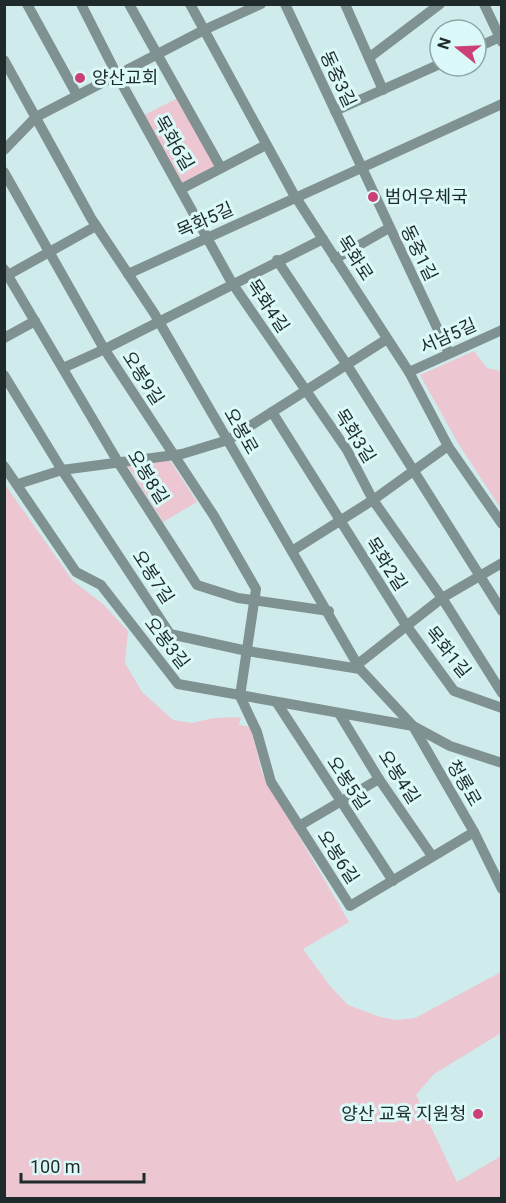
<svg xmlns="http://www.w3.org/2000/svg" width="506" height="1203" font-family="Roboto,'Noto Sans KR',sans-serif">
  <rect width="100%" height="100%" fill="#cfebec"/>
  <!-- green -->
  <g fill="#ecc7d1">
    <polygon points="178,98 216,167 182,184 144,115"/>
    <polygon points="474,351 487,368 501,371 501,509 458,443 420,375"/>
    <polygon points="169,459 197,502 163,522 127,465"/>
    <polygon points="4,483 73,581 103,604 128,631 125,663 142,692 173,720 192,723 214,718 241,717 239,725 251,727 262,773 349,922 303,949 330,986 348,1005 380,1017 397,1020 415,1018 501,972 501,1033 434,1074 416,1095 457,1182 501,1156 501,1198 5,1198"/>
  </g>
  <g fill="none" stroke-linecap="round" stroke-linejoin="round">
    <!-- minor -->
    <g stroke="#7f9191" stroke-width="10">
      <polyline points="27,4 77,95"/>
      <polyline points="81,4 117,75 232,283 347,450 373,500 442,598 502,693"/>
      <polyline points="129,4 221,168"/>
      <polyline points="190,4 293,193 409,372 448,446 502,524"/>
      <polyline points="285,4 449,353"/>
      <polyline points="345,4 383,90"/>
      <polyline points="484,4 502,42"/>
      <polyline points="476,48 502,36"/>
      <polyline points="370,57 440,4"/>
      <polyline points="4,60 91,218 154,313 360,669 413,726 450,746 502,763"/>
      <polyline points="335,111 440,64"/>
      <polyline points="4,150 36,117 204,30 261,4"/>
      <polyline points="4,172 103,347 214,516 256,589 240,696 257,732 271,782 350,906 474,832"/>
      <polyline points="181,189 266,145"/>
      <polyline points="335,259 389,228"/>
      <polyline points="277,260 347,365 502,611"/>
      <polyline points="4,269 118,462 197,585 238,598 329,611"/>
      <polyline points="128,274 502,104"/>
      <polyline points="8,275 96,226"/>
      <polyline points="4,338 35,321"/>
      <polyline points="63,368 105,349 323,239"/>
      <polyline points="409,372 502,330"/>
      <polyline points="4,375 62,470 170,634 247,651 360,669"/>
      <polyline points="272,412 406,625 454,691 502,708"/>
      <polyline points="4,466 76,572 101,585 178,684 413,726 474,832 502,889"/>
      <polyline points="18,484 62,470 182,454 228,440 387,339"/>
      <polyline points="292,551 373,500 448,446"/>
      <polyline points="358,664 442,598 502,563"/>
      <polyline points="277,703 393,881"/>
      <polyline points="340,715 379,779 432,856"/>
      <polyline points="299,826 379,779"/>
    </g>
  </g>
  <!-- markers -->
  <g fill="#cb4075" stroke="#dcf9f9" stroke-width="2">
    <circle cx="80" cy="78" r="6"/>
    <circle cx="373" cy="197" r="6"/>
    <circle cx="478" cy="1114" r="6"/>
  </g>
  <g text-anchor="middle" stroke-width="6" stroke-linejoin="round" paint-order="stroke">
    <!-- poi labels -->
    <g font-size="18" fill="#1f2a2a" stroke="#dcf9f9" text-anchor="start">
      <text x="92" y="84">양산교회</text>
      <text x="385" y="203">범어우체국</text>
      <text x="466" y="1120" text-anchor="end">양산 교육 지원청</text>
    </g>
    <!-- street labels -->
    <g font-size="18" fill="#1f2a2a" stroke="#dcf9f9">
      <text transform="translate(338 79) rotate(65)" y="6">동중3길</text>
      <text transform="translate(174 143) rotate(60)" y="6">목화6길</text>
      <text transform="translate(205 220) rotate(-24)" y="6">목화5길</text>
      <text transform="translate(419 253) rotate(64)" y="6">동중1길</text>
      <text transform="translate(355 258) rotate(57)" y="6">목화로</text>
      <text transform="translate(268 306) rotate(56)" y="6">목화4길</text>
      <text transform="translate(448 336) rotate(-24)" y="6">서남5길</text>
      <text transform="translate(143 378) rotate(57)" y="6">오봉9길</text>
      <text transform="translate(241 431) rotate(60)" y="6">오봉로</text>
      <text transform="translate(355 436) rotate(58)" y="6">목화3길</text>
      <text transform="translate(148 477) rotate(58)" y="6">오봉8길</text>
      <text transform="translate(386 564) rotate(57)" y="6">목화2길</text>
      <text transform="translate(153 577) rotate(57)" y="6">오봉7길</text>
      <text transform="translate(167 643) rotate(52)" y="6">오봉3길</text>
      <text transform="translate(448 652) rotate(51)" y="6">목화1길</text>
      <text transform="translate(399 777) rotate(57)" y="6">오봉4길</text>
      <text transform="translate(348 783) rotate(56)" y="6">오봉5길</text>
      <text transform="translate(464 783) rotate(60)" y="6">청룡로</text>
      <text transform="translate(338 857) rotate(57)" y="6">오봉6길</text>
    </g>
  </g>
  <!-- border -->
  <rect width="506" height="1203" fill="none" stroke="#1f2a2a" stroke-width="12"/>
  <!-- north arrow -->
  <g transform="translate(458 48) rotate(288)"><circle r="28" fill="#dcf9f9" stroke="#90a6a6" stroke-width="1.5"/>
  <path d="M0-4.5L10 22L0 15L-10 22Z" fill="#cb4075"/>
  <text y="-9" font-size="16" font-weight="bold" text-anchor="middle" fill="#1f2a2a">N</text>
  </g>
  <!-- scale -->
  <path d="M21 1173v9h123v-9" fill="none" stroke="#1f2a2a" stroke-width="3"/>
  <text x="30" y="1173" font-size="18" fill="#1f2a2a" stroke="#dcf9f9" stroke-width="4.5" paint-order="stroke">100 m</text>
</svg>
